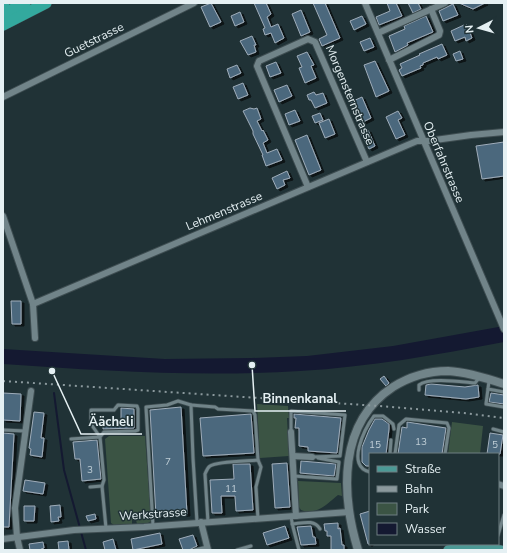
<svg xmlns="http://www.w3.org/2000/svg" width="507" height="553" font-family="'Nunito Sans',sans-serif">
  <defs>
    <filter id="shadow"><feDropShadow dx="3" dy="2" stdDeviation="0" flood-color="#0009"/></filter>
  </defs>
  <rect width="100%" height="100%" fill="#203236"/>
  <!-- green -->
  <g fill="#3b5444">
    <polygon points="257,404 288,406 289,418 287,418 289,456 260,458"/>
    <polygon points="452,422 483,426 480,454 448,454"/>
    <polygon points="109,436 145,436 151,521 148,523 137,524 136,520 132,520 132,524 114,525 111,523 105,439"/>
    <path d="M298 481 341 483 342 496 338 495C327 504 316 516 301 510L299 507Z"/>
  </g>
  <!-- water -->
  <path fill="#141931" d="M504 326V342C436 355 369 367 300 371 201 377 102 371 3 364V349L165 359 251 358 307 356 393 346Z"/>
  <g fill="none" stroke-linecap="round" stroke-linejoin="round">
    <!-- stream -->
    <g stroke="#141931" stroke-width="2">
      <polyline points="54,393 64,470 80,528"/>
      <polyline points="81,532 86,550"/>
    </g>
  </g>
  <!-- building -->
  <g fill="#4c677d" stroke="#9fadba" filter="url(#shadow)">
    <polygon points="211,3 221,22 210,27 201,7"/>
    <polygon points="254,3 266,3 271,14 267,17 271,27 278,24 284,38 275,43 271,33 265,35 263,29 265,28"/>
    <polygon points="313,3 325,3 340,38 322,46 319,39 327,35"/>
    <polygon points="387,3 396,3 402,16 379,25 376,17 390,11"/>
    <polygon points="408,3 418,3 421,9 413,13"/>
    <polygon points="459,3 485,3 473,9"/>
    <polygon points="453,4 458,15 443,21 439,11"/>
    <polygon points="301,10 310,32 301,36 292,14"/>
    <polygon points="240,12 244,22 235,26 231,16"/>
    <polygon points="362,16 366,24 354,30 350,21"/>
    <polygon points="426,16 433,32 407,43 408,45 395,52 389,36 405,29 404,26"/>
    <polygon points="464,25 464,26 467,25 472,38 466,41 465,37 455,41 451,31"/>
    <polygon points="252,36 256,45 254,45 256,52 248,55 240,41"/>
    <polygon points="370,38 374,47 364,51 360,42"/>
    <polygon points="442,44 447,55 438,59 437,57 423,63 423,65 420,66 421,68 402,76 399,70 402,68 400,64 420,55 419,54"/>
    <polygon points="460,51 463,59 456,61 453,54"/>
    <polygon points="307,52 314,65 311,66 316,78 305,83 299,68 302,67 297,56"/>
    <polygon points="375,61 389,91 376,97 364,65"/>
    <polygon points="276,62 281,73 270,77 266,66"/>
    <polygon points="237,65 241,73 230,78 227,69"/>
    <polygon points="243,83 248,95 238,99 233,87"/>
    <polygon points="287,85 292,96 279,102 274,90"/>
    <polygon points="314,92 316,95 323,93 327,103 315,108 311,100 309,100 307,95"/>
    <polygon points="362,97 371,118 361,123 351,102"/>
    <polygon points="250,108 254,109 257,108 261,119 257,121 262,131 263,130 268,140 263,143 267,153 277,149 282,160 266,166 262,155 263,155 253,134 253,131 243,111"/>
    <polygon points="295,110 300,121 289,125 285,114"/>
    <polygon points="398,111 402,118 398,120 405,135 396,139 386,117"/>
    <polygon points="320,113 323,120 315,123 312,116"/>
    <polygon points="329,119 335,134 325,138 319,123"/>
    <polygon points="368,130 375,146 369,149 361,133"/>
    <polygon points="307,135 321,170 309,175 295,140"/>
    <polygon points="504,142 504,176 482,179 476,146"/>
    <polygon points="287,171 290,178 283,180 285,185 277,189 272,178"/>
    <polygon points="11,301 21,301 21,324 12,324"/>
    <polygon points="384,376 389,383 386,386 380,379"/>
    <polygon points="431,384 465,387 478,385 479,397 466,399 425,395 426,385"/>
    <polygon points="3,393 21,394 20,421 3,420"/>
    <polygon points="491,393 504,395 504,404 489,402"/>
    <polygon points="181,407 187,514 156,516 150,410"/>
    <polygon points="121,408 134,409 134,428 103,429 103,420 121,420"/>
    <polygon points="34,412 44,413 41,438 44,438 42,457 30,455 31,449 29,448"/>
    <polygon points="251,414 254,453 203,456 200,418"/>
    <polygon points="294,414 341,418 337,453 308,451 308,447 299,446 299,428 295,428 296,418 294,418"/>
    <polygon points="375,419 382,419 389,424 389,429 386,454 370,454 370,466 366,466 362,462 362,447 369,430"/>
    <polygon points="407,422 446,428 442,454 398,454 402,427 407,428"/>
    <polygon points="3,433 14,434 9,527 3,527"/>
    <polygon points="490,433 503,435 500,454 487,454"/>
    <polygon points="97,440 101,479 82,481 80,459 75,459 73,442"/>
    <polygon points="301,461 336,464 334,476 300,473"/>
    <polygon points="287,463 290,507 275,508 272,464"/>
    <polygon points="233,464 250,464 253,510 236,511 235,496 221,496 222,513 212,513 210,480 234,479"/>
    <polygon points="25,480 45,483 43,494 23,491"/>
    <polygon points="60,505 61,517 58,517 59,521 51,522 50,506"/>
    <polygon points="24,506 35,506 34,521 24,521"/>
    <polygon points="370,511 370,544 368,544 360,514"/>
    <polygon points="95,514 96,519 88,521 86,516"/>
    <polygon points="338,523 338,529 340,528 342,545 344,545 344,550 331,550 331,536 327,536 327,531 325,531 324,524"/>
    <polygon points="285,526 289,538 267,545 263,533"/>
    <polygon points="311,526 313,537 315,537 316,544 301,545 297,527"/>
    <polygon points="160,533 162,544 133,550 131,539"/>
    <polygon points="193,535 197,546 189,550 183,550 179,539"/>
    <polygon points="113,539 116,550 105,550 103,542"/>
    <polygon points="68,541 69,550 59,550 58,542"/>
    <polygon points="43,542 44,548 41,549 41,550 30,550 29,544"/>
  </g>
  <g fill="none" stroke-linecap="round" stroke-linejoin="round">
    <defs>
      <g id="lane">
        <polyline points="489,381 488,389 504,392"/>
        <polyline points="488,389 486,404 504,407"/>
        <path d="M419 390V385C429 377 462 382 475 383L479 378"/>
        <polyline points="191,405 215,407 218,409 253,411 255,415 258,460"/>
        <polyline points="493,429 504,432"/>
        <polyline points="3,430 25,431"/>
        <polyline points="291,432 291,411 345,415 340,456 312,457"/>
        <polyline points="71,439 100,437 104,432 135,431 138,430 138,409 137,406 118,405 114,410 91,410 91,424 100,437 104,480 102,486 106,528"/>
        <polyline points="390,454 391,440"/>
        <polyline points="395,454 399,425 406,419 447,423 449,428 445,454"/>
        <path d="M370 472C345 467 365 428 374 416H383L393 424 394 429"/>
        <polyline points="294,476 337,479 339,462 318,458"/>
        <polyline points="90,487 102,486"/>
        <polyline points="291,517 293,527 299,550"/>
        <path d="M208 522 205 474C206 472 207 468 210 466 217 461 248 461 258 460L261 467 256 487 258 519"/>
        <path d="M292 524C303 523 314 519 320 529"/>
        <polyline points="153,526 146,407 167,405 178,401 191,405 193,458 197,522"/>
        <polyline points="498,535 504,515"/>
        <polyline points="195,550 207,547"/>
        <polyline points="237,550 251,546"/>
      </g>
      <g id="street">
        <polyline points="365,3 504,329"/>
        <polyline points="378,33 445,3"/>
        <polyline points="389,60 439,35 440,31 431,9"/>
        <polyline points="3,97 194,3"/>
        <polyline points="308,187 257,66 259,61 308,39 315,42 367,162"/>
        <polyline points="3,216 33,304 35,338"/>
        <polyline points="33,304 417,141 428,141 471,135 504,132"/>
        <polyline points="291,432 296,516"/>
        <polyline points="293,456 312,457"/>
        <polyline points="498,484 504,486"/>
        <polyline points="201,522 208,550"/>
        <polyline points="3,539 74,530 144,527 349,512"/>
        <polyline points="20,550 17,537 15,508 31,391"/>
      </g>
      <path id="secondary" d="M358 550C341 494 338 423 393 387 409 377 428 371 448 371 467 372 486 378 504 384"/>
      <polyline id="primary" points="448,550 474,546 501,550"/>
      <g id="highway">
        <polyline points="3,3 4,3"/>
        <polyline points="3,14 25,3"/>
        <polyline points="3,25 46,3"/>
      </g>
    </defs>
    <!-- lane casing -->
    <use href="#lane" stroke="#3e4d51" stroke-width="4.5"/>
    <!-- street casing -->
    <use href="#street" stroke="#3e4d51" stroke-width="8"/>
    <!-- secondary casing -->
    <use href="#secondary" stroke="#3e4d51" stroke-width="10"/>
    <!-- primary casing -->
    <use href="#primary" stroke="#3e4d51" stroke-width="10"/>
    <!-- highway casing -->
    <use href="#highway" stroke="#3e4d51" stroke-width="12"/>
    <!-- lane -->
    <use href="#lane" stroke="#718489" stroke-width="3"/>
    <!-- street -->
    <use href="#street" stroke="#718489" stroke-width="6"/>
    <!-- secondary -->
    <use href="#secondary" stroke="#718489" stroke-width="8"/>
    <!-- primary -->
    <use href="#primary" stroke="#4c9a96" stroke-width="9"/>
    <!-- highway -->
    <use href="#highway" stroke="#33a99e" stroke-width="11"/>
    <!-- rail -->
    <polyline stroke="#8b999d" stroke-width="2" stroke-dasharray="2 4" stroke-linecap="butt" points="3,381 379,406 464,413 504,418"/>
  </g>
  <g text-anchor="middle" stroke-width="3" stroke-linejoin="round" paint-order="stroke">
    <!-- number labels -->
    <g font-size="10" fill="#bfced6">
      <text x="421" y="445">13</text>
      <text x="375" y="448">15</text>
      <text x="495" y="448">5</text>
      <text x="168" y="465">7</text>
      <text x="90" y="473">3</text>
      <text x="231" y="492">11</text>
    </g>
    <!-- street labels -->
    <g font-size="12" fill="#e5f0f3" stroke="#203236">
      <text transform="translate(94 40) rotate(-26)" y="4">Guetstrasse</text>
      <text transform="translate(350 95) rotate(67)" y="4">Morgensternstrasse</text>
      <text transform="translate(444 162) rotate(67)" y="4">Oberfahrstrasse</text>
      <text transform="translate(224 211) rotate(-23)" y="4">Lehmenstrasse</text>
      <text transform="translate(153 514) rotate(-4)" y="4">Werkstrasse</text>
    </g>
  </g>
  <!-- callouts -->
  <path fill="none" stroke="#e5f0f3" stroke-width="1.5" d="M252 365L255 411H346M52 371L81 434H142"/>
  <g fill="#e5f0f3" stroke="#203236" stroke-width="1.5">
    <circle cx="252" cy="365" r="4"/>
    <circle cx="52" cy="371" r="4"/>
  </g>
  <g font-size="13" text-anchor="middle" font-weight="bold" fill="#e5f0f3" stroke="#203236" stroke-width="3" stroke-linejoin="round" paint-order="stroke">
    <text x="300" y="403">Binnenkanal</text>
    <text x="111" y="426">Äächeli</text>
  </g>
  <!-- border -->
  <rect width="507" height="553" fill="none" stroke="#e5f0f3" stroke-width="8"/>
  <!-- legend -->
  <rect x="369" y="453" width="130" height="92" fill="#203236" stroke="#6f7e82"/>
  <rect x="377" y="466" width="20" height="6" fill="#4c9a96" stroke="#6f7e82"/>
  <text x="405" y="473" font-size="12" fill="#e5f0f3">Straße</text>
  <rect x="377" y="486" width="20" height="6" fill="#8b999d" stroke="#6f7e82"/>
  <text x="405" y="493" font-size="12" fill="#e5f0f3">Bahn</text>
  <rect x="377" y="503" width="20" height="12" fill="#3b5444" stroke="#6f7e82"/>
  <text x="405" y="513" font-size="12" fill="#e5f0f3">Park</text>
  <rect x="377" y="523" width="20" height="12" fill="#141931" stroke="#6f7e82"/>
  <text x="405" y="533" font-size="12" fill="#e5f0f3">Wasser</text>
  <!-- north arrow -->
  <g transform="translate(479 28) rotate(264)" stroke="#203236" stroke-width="3" paint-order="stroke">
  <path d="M0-3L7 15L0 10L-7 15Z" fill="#e5f0f3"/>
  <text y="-6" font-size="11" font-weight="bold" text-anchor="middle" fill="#e5f0f3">N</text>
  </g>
</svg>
